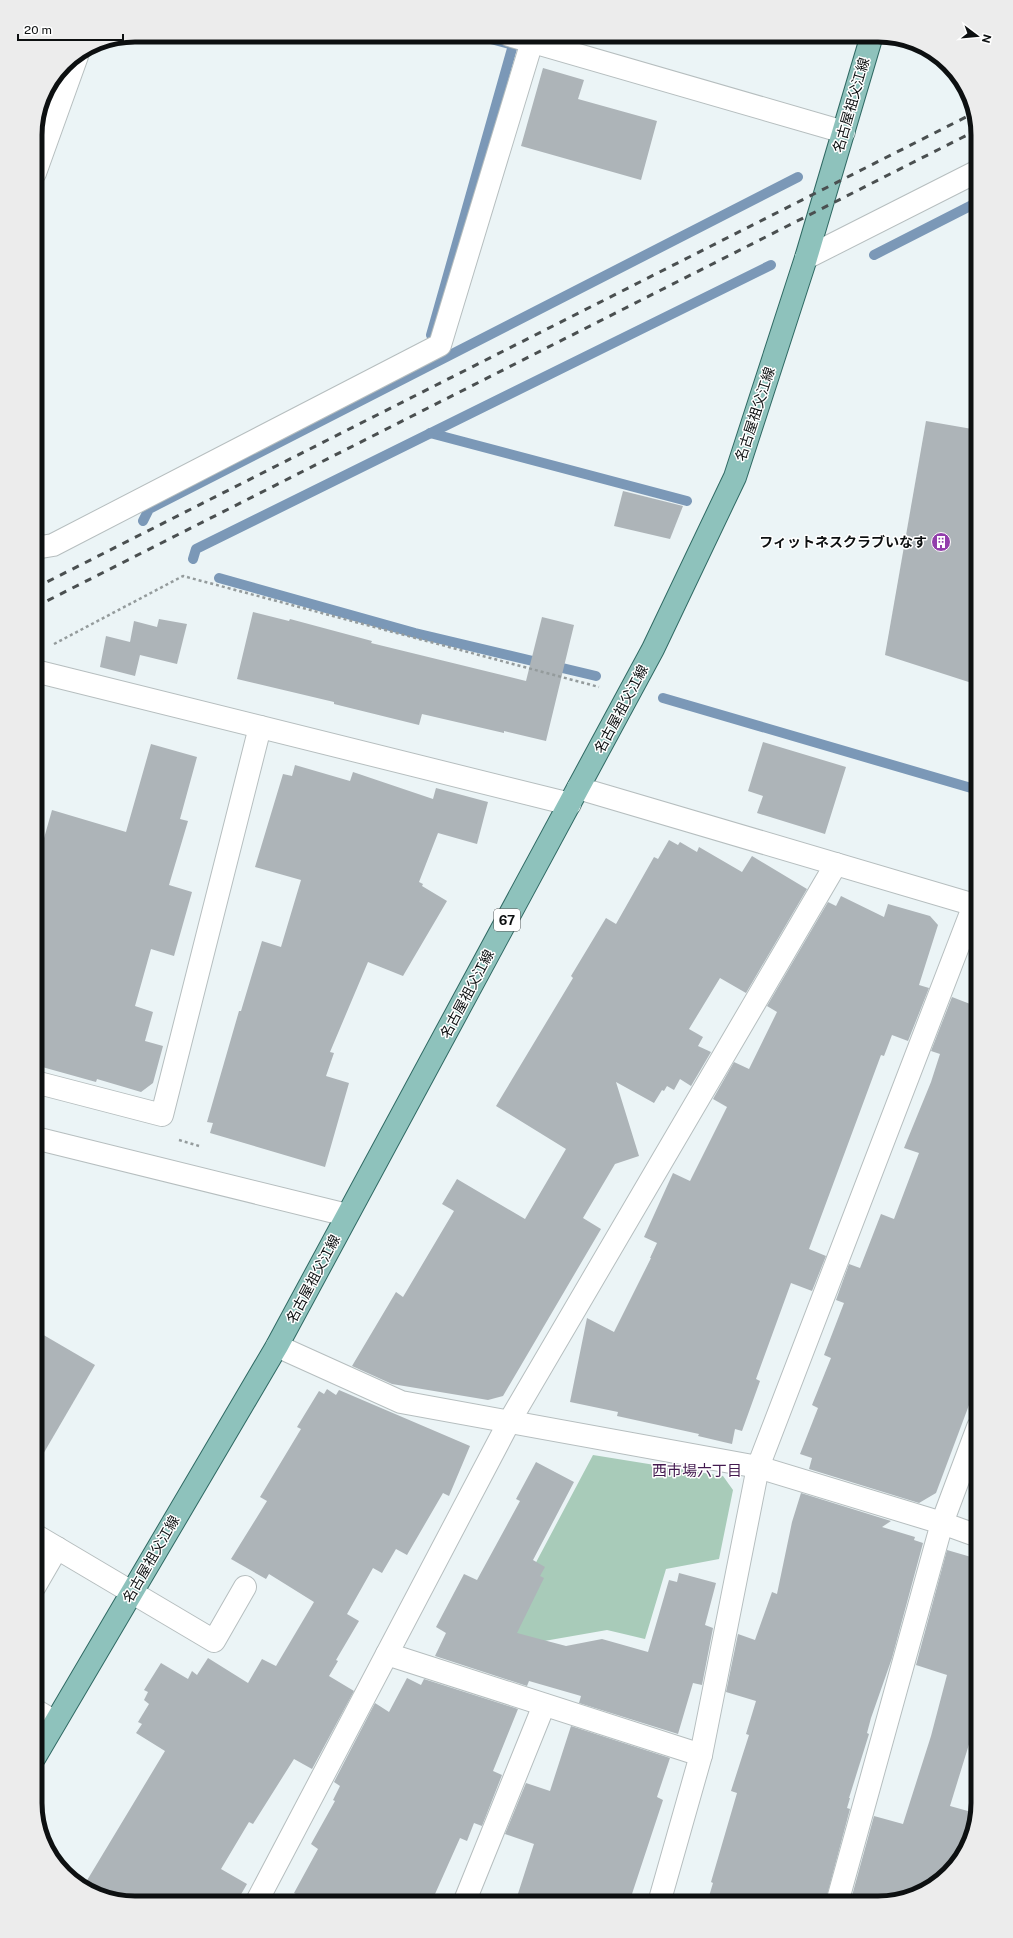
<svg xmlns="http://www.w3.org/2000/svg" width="1013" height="1938" font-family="'Public Sans','Noto Sans JP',sans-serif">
  <rect width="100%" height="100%" fill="#ebf4f6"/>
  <!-- green -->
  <polygon fill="#a8cbb9" points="593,1455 723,1476 733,1490 719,1559 666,1569 645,1639 607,1630 527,1644 481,1666"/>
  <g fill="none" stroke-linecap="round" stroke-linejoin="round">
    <!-- stream -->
    <g stroke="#7b98b7" stroke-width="10">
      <polyline points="874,255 978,202"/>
      <polyline points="431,335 513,45 476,35"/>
      <polyline points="430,433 687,501"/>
      <polyline points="143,521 149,509 798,177"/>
      <polyline points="193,559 196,549 771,265"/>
      <polyline points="219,578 415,633 596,676"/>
      <polyline points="663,698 978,790"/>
    </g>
  </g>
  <!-- building -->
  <g fill="#adb4b8">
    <polygon points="543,68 584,80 578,99 657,121 641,180 521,146"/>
    <polygon points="926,421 978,430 978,685 885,655"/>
    <polygon points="623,491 683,506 670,539 614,526"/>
    <polygon points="253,612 289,621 290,619 372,641 371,643 526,681 542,617 574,625 546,741 504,731 504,733 422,714 419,725 334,704 334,702 237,679"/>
    <polygon points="159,619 187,624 177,664 140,655 135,676 100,667 106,636 130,642 134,621 157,627"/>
    <polygon points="763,742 846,767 825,834 757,813 763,796 748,791"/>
    <polygon points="151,744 197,757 180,819 188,821 169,885 192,892 174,956 151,949 135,1006 153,1012 145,1041 163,1046 153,1083 141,1092 97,1079 96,1082 35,1065 35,870 52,810 126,832"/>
    <polygon points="295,765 350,781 353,772 433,799 436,788 488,802 477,844 438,833 419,882 423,884 422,886 447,901 403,976 368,962 330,1052 334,1053 326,1076 349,1083 325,1167 210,1133 213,1123 207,1122 239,1011 241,1011 262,941 281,947 301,880 255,867 283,774 292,776"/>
    <polygon points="669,840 678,845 680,842 697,852 699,847 742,872 752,856 807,889 746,993 720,978 689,1029 703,1037 698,1046 711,1052 691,1086 680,1079 674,1090 667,1086 664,1091 662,1090 654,1103 616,1082 639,1156 615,1164 583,1218 601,1229 503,1396 488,1400 392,1384 352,1366 396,1292 403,1297 454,1211 442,1204 457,1179 525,1219 566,1149 496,1106 573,978 571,976 606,918 616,924 654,857 658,859"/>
    <polygon points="841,896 884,917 888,904 930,916 938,925 919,985 929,988 908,1041 892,1035 884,1056 881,1055 809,1249 826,1256 812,1291 791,1283 756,1379 760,1381 742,1431 735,1429 732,1444 698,1436 699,1434 617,1416 618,1412 570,1402 587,1318 614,1332 651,1258 650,1258 657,1243 644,1237 673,1173 690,1181 727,1107 713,1099 734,1062 749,1069 777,1012 767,1006 828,902 836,906"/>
    <polygon points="952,997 978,1007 978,1381 936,1493 919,1503 809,1469 812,1458 800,1454 818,1408 812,1405 831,1358 824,1355 844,1303 836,1300 849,1264 860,1268 881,1214 894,1219 919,1153 904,1148 931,1082 940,1054 931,1051"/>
    <polygon points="35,1330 95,1365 35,1468"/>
    <polygon points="327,1389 336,1395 339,1390 470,1446 449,1496 443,1493 407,1555 396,1549 382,1573 373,1568 347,1614 359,1621 336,1660 338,1661 329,1676 354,1691 312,1769 294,1759 253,1824 249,1822 221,1869 247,1884 236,1903 129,1903 83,1887 165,1751 136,1733 142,1724 138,1722 149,1704 144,1700 148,1692 144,1690 161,1663 188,1679 192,1671 197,1675 208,1658 248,1683 262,1659 276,1666 314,1602 269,1574 266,1579 231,1559 267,1501 260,1497 301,1429 297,1427 319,1391 324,1394"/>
    <polygon points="536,1462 574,1482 533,1560 545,1567 540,1576 544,1578 517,1633 566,1646 602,1639 648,1652 669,1580 677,1582 679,1573 716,1583 705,1625 713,1628 702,1685 693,1683 678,1734 579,1703 581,1696 529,1681 527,1686 435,1656 446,1633 436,1627 464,1574 477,1580 520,1501 516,1499"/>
    <polygon points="801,1493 891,1521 882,1527 915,1537 914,1540 923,1543 892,1658 871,1718 867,1733 869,1734 849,1798 850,1798 847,1808 850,1809 825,1903 707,1903 713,1883 711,1882 737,1793 731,1791 749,1735 746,1734 756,1701 726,1692 738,1634 755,1640 772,1592 777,1594 792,1522"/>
    <polygon points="947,1550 978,1559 978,1743 970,1741 950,1806 975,1813 961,1859 917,1895 878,1903 850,1903 874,1816 903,1824 931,1736 947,1675 916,1665"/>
    <polygon points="407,1678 421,1685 424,1679 518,1709 493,1771 502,1775 482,1826 474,1823 467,1841 460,1838 431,1903 313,1903 294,1893 318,1849 311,1844 335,1801 333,1800 340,1786 334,1782 375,1703 389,1712"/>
    <polygon points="571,1726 670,1758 657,1797 663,1800 629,1903 515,1903 534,1844 505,1834 526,1783 550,1791"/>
  </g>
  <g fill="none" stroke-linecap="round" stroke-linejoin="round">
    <defs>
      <g id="minor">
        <polyline points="509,35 844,132"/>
        <polyline points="35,173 77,56"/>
        <polyline points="806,258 978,171"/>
        <polyline points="35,548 53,545 440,345 534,35"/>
        <polyline points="35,671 570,804"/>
        <polyline points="578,788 978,906"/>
        <polyline points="35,1082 162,1115 260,727"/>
        <polyline points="35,1138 347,1215"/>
        <polyline points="277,1346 401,1402 758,1467 942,1523 978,1536"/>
        <polyline points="35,1535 214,1641 245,1587"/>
        <polyline points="35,1586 57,1548"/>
        <polyline points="387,1654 701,1755"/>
        <polyline points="35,1710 55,1722"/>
        <polyline points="256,1903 509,1422 836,864"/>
        <polyline points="464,1903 544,1705"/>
        <polyline points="659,1903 701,1755 758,1467 974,905"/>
        <polyline points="837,1903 942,1523 978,1427"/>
      </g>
      <polyline id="major" points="35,1757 277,1346 653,649 735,477 806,258 872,35"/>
    </defs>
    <!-- minor casing -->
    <use href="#minor" stroke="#b6bebf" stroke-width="24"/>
    <!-- major casing -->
    <use href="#major" stroke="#2f6963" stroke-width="24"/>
    <!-- path -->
    <g stroke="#949b9c" stroke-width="2.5" stroke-dasharray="3 3" stroke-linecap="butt">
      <polyline points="54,644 183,576 599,687"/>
      <polyline points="179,1140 199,1146"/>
    </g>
    <!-- minor -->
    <use href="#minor" stroke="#fff" stroke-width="22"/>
    <!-- major -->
    <use href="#major" stroke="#8ec2bc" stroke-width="22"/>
    <!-- rail -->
    <g stroke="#4a4f50" stroke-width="3" stroke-dasharray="7 7" stroke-linecap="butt">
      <polyline points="35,588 974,113"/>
      <polyline points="35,607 977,130"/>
    </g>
  </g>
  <!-- icons -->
  <defs>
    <symbol id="building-disc" viewBox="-11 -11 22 22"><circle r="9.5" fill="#923eab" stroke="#fff"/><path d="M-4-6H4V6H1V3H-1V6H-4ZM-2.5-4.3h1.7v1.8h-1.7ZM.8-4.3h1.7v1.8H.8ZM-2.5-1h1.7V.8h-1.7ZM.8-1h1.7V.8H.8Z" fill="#fff"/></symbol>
  </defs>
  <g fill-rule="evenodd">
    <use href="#building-disc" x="930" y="531" width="22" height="22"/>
  </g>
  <g text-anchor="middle" stroke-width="3" stroke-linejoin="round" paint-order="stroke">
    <!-- shield labels -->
    <rect fill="#fff" stroke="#565858" stroke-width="1" x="494" y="909" width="26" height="22" rx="3"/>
    <g font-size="13" font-weight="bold" fill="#0d1011">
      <text x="507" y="925">67</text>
    </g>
    <!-- street labels -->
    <g font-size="14" fill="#0d1011" stroke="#fff">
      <text transform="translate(851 105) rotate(-74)" y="5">名古屋祖父江線</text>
      <text transform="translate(755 414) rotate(-72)" y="5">名古屋祖父江線</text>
      <text transform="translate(621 709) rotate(-62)" y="5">名古屋祖父江線</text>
      <text transform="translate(467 994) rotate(-62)" y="5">名古屋祖父江線</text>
      <text transform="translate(313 1279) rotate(-62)" y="5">名古屋祖父江線</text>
      <text transform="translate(151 1559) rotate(-60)" y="5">名古屋祖父江線</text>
    </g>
    <!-- poi labels -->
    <g font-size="14" font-weight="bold" fill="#0d1011" stroke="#fff" text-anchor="end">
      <text x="927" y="547">フィットネスクラブいなす</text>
    </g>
    <!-- neighbourhood labels -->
    <g font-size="15" fill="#431a4f" stroke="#fff">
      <text x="697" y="1476">西市場六丁目</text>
    </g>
  </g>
  <!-- crop -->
  <path d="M0 0H1013V1938H0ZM135 42H878A93 93 0 0 1 971 135V1803A93 93 0 0 1 878 1896H135A93 93 0 0 1 42 1803V135A93 93 0 0 1 135 42Z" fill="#ececec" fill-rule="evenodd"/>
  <path fill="none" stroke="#0d1011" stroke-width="5" d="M135 42H878A93 93 0 0 1 971 135V1803A93 93 0 0 1 878 1896H135A93 93 0 0 1 42 1803V135A93 93 0 0 1 135 42Z"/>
  <!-- north arrow -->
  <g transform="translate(977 36) rotate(106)" stroke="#ffffff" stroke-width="3" paint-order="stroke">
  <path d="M0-3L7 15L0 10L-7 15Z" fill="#0d1011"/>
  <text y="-6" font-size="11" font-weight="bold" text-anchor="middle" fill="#0d1011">N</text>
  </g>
  <!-- scale -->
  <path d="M18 34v6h105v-6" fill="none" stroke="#0d1011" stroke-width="2"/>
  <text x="24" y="34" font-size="12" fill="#0d1011" stroke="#ffffff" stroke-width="3" paint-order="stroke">20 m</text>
</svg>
